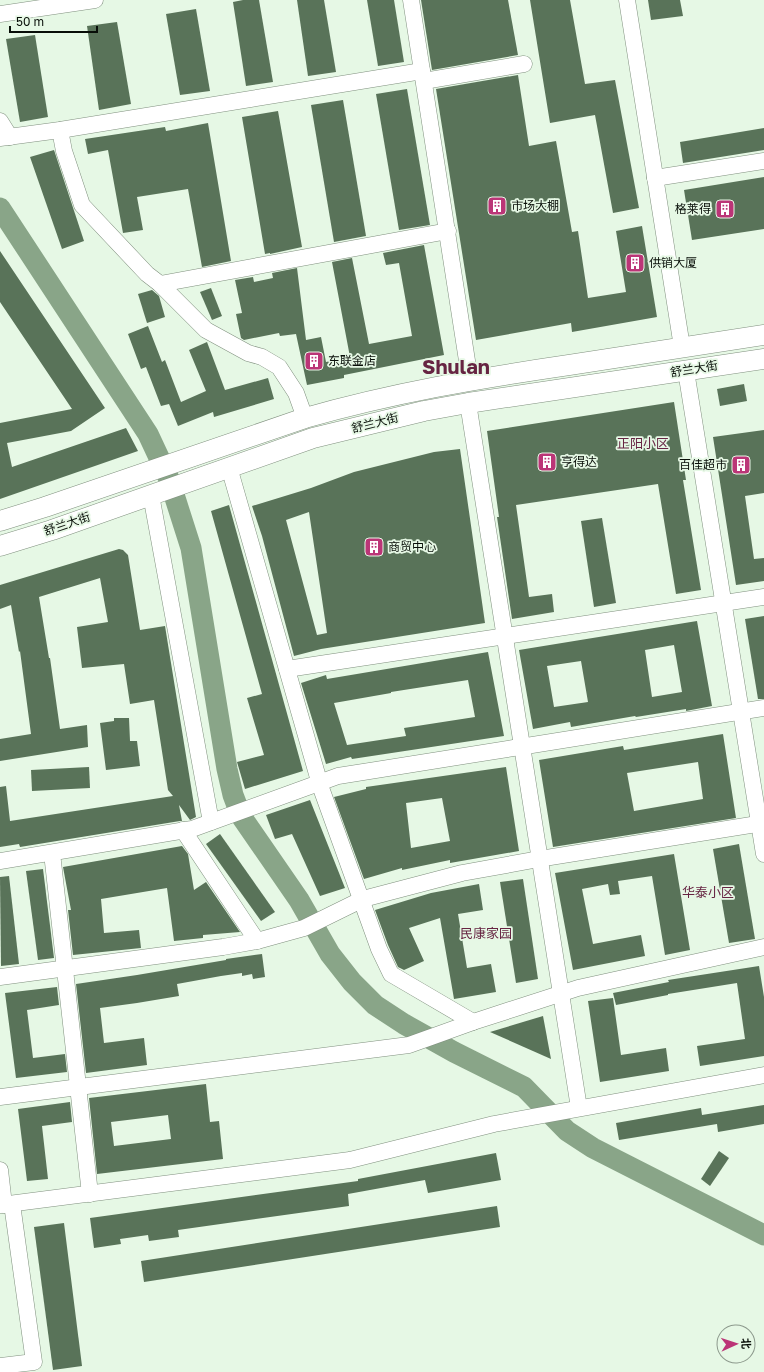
<svg xmlns="http://www.w3.org/2000/svg" width="764" height="1372" font-family="'Golos Text','Noto Sans SC',sans-serif">
  <rect width="100%" height="100%" fill="#e6f8e5"/>
  <g fill="none" stroke-linecap="round" stroke-linejoin="round">
    <!-- river -->
    <polyline stroke="#89a588" stroke-width="21" points="0,208 148,434 169,479 191,548 227,769 233,795 241,816 299,900 330,954 352,982 375,1005 404,1024 454,1052 524,1087 567,1131 593,1148 764,1235"/>
  </g>
  <!-- building -->
  <g fill="#597359" fill-rule="evenodd">
    <polygon points="243,0 259,0 273,82 246,86 233,2"/>
    <polygon points="297,0 324,0 336,72 308,76"/>
    <polygon points="367,0 394,0 404,62 378,66"/>
    <polygon points="421,0 508,0 518,55 432,70"/>
    <polygon points="530,0 570,0 585,84 615,80 639,208 613,213 595,115 550,123"/>
    <polygon points="648,0 680,0 683,16 651,20"/>
    <polygon points="196,9 210,91 180,95 166,14"/>
    <polygon points="117,22 131,104 99,110 87,26"/>
    <polygon points="35,35 48,117 20,122 6,39"/>
    <polygon points="518,75 529,146 556,141 572,232 578,231 588,298 626,292 616,231 642,226 657,317 572,332 571,323 476,340 436,89"/>
    <polygon points="407,89 430,225 399,230 376,94"/>
    <polygon points="343,100 366,236 334,242 311,105"/>
    <polygon points="278,111 302,247 270,254 270,253 265,254 242,117"/>
    <polygon points="208,123 231,261 202,267 188,189 137,197 143,230 123,233 108,150 88,154 85,139 165,127 166,131"/>
    <polygon points="764,128 764,150 683,163 680,142"/>
    <polygon points="54,150 84,241 62,249 30,157"/>
    <polygon points="764,177 764,229 692,240 684,190"/>
    <polygon points="424,245 444,355 344,375 344,378 307,385 296,334 280,336 279,333 244,340 241,338 236,314 242,313 235,280 253,277 254,282 273,278 272,273 297,268 306,340 321,337 326,362 350,357 332,262 352,258 369,344 412,336 399,263 386,265 383,253"/>
    <polygon points="0,251 105,408 71,431 7,443 12,467 126,428 138,451 0,499 0,423 72,409 0,302"/>
    <polygon points="211,288 222,316 212,320 200,292"/>
    <polygon points="152,290 159,296 165,317 147,323 138,294"/>
    <polygon points="148,326 162,362 165,360 181,402 206,391 189,350 207,342 225,390 268,378 274,399 214,417 213,412 178,426 169,404 161,406 146,367 141,369 128,334"/>
    <polygon points="744,384 747,401 720,406 717,389"/>
    <polygon points="674,402 686,480 683,480 701,590 676,594 658,484 516,505 529,597 552,594 554,612 512,619 497,517 499,517 487,431"/>
    <polygon points="764,430 764,493 745,496 754,559 764,558 764,581 736,585 713,437"/>
    <path d="M460 449 485 623 321 649 294 656 262 536 252 506 311 488 354 472 434 452ZM309 512 327 633 317 635 286 520Z"/>
    <polygon points="229,505 303,771 245,789 237,762 264,755 247,698 262,694 211,511"/>
    <polygon points="602,518 616,603 594,607 581,521"/>
    <polygon points="119,549 123,550 128,555 140,630 165,626 196,817 190,820 179,805 182,821 180,821 20,847 19,844 0,847 0,787 6,786 10,821 173,796 168,790 154,700 130,704 124,664 82,668 77,627 108,622 100,578 39,597 49,658 50,658 60,729 87,725 88,747 0,761 0,739 31,734 20,651 19,652 11,605 0,609 0,585"/>
    <polygon points="764,616 764,699 758,699 745,619"/>
    <path d="M697 621 712 706 686 711V709L636 717 635 716 571 727 570 722 533 729 519 650ZM674 645 682 692 652 697 645 650ZM581 661 588 702 554 707 547 666Z"/>
    <path d="M488 652 504 736 352 759 351 757 326 764 301 683 326 675 327 679ZM468 680 475 717 404 728 406 736 347 745 334 703 391 693V692Z"/>
    <polygon points="114,718 129,718 130,741 137,741 140,766 106,770 100,723 114,721"/>
    <path d="M723 734 736 818 553 847 539 760 623 746 624 750ZM698 762 703 799 634 811 627 773Z"/>
    <polygon points="89,767 90,788 32,791 31,770"/>
    <path d="M506 767 519 851 450 863V860L402 870V868L364 879 334 797 366 789V787ZM442 798 450 841 411 848 406 803Z"/>
    <polygon points="310,800 345,888 320,896 292,834 275,839 266,815"/>
    <polygon points="220,834 275,912 261,921 206,844"/>
    <polygon points="739,844 755,939 729,943 713,849"/>
    <polygon points="182,846 188,854 194,890 206,882 240,932 203,935 203,938 174,941 167,888 101,899 104,933 139,930 141,948 73,955 68,910 71,910 63,867"/>
    <polygon points="674,854 690,950 665,955 652,876 618,881 620,894 610,895 608,884 582,889 593,944 641,935 645,956 573,970 555,873"/>
    <polygon points="43,869 54,958 38,960 26,871"/>
    <polygon points="9,876 19,964 1,966 0,877"/>
    <polygon points="523,879 538,979 516,983 500,882"/>
    <polygon points="479,884 483,910 458,914 467,968 491,964 496,992 454,999 440,918 409,928 424,961 404,970 398,967 388,945 375,910 431,893"/>
    <polygon points="262,954 265,977 253,979 252,974 242,976 242,973 221,976 177,984 179,996 137,1003 100,1008 104,1043 144,1038 147,1065 86,1073 76,984 137,975 226,960 226,959"/>
    <polygon points="759,966 764,997 764,1056 700,1066 697,1046 745,1039 737,983 668,994 668,995 616,1005 613,993 669,982 668,980"/>
    <polygon points="57,987 59,1005 27,1010 33,1058 65,1054 67,1072 16,1078 5,993"/>
    <polygon points="613,998 621,1055 666,1048 669,1071 600,1082 588,1001"/>
    <polygon points="543,1016 551,1059 490,1032"/>
    <path d="M206 1084 210 1122 219 1121 223 1159 97 1174 89 1098ZM168 1115 171 1139 114 1146 111 1122Z"/>
    <polygon points="70,1102 72,1122 42,1126 48,1179 27,1181 18,1109"/>
    <polygon points="764,1105 764,1124 718,1132 717,1124 619,1140 616,1123 701,1108 702,1115"/>
    <polygon points="719,1151 729,1158 710,1186 701,1179"/>
    <polygon points="496,1153 501,1180 428,1193 425,1180 348,1194 349,1206 178,1230 179,1237 149,1241 148,1235 120,1239 121,1244 94,1248 90,1218 358,1181 358,1179"/>
    <polygon points="497,1206 500,1227 144,1282 141,1261"/>
    <polygon points="64,1223 82,1366 53,1370 34,1227"/>
  </g>
  <g fill="none" stroke-linecap="round" stroke-linejoin="round">
    <defs>
      <g id="minor">
        <polyline points="411,0 470,380"/>
        <polyline points="627,0 682,347"/>
        <polyline points="0,14 95,0"/>
        <polyline points="424,81 524,64"/>
        <polyline points="0,121 10,137"/>
        <polyline points="60,130 64,151 82,205 147,274 160,284 206,330 248,353 262,357 279,367 296,393 305,418"/>
        <polyline points="0,138 60,130 422,71"/>
        <polyline points="655,178 764,161"/>
        <polyline points="160,284 448,231"/>
        <polyline points="686,371 764,854"/>
        <polyline points="468,403 579,1108"/>
        <polyline points="229,467 321,788 379,949 391,974 473,1022"/>
        <polyline points="151,495 211,822"/>
        <polyline points="287,669 764,597"/>
        <polyline points="183,830 257,941"/>
        <polyline points="52,853 90,1194"/>
        <polyline points="0,861 192,829 338,776 764,708"/>
        <polyline points="0,977 223,947 257,941 304,928 363,899 462,873 539,859 764,823"/>
        <polyline points="0,1097 409,1045 473,1022 578,988 764,947"/>
        <polyline points="0,1170 4,1205"/>
        <polyline points="0,1205 350,1160 494,1124 764,1075"/>
        <polyline points="0,1366 34,1362 12,1204"/>
      </g>
      <g id="major">
        <path d="M0 521 45 507 305 418C392 393 480 378 569 365 634 355 699 345 764 335"/>
        <polyline points="0,546 52,530 313,438 424,411 468,403 764,359"/>
      </g>
    </defs>
    <!-- minor casing -->
    <use href="#minor" stroke="#80907f" stroke-width="17"/>
    <!-- major casing -->
    <use href="#major" stroke="#80907f" stroke-width="21"/>
    <!-- minor -->
    <use href="#minor" stroke="#fff" stroke-width="16"/>
    <!-- major -->
    <use href="#major" stroke="#fff" stroke-width="20"/>
  </g>
  <!-- icons -->
  <defs>
    <symbol id="building-square" viewBox="-11 -11 22 22"><rect x="-9" y="-9" width="18" height="18" rx="4" fill="#bb3577" stroke="#e6f8e5"/><path d="M-4-6H4V6H1V3H-1V6H-4ZM-2.5-4.3h1.7v1.8h-1.7ZM.8-4.3h1.7v1.8H.8ZM-2.5-1h1.7V.8h-1.7ZM.8-1h1.7V.8H.8Z" fill="#fff"/></symbol>
  </defs>
  <g fill-rule="evenodd">
    <use href="#building-square" x="486" y="195" width="22" height="22"/>
    <use href="#building-square" x="714" y="198" width="22" height="22"/>
    <use href="#building-square" x="624" y="252" width="22" height="22"/>
    <use href="#building-square" x="303" y="350" width="22" height="22"/>
    <use href="#building-square" x="536" y="451" width="22" height="22"/>
    <use href="#building-square" x="730" y="454" width="22" height="22"/>
    <use href="#building-square" x="363" y="536" width="22" height="22"/>
  </g>
  <g text-anchor="middle" stroke-width="3.5" stroke-linejoin="round" paint-order="stroke">
    <!-- poi labels -->
    <g font-size="12" fill="#080e08" stroke="#e6f8e5" text-anchor="start">
      <text x="511" y="210">市场大棚</text>
      <text x="711" y="213" text-anchor="end">格莱得</text>
      <text x="649" y="267">供销大厦</text>
      <text x="328" y="365">东联金店</text>
      <text x="561" y="466">亨得达</text>
      <text x="727" y="469" text-anchor="end">百佳超市</text>
      <text x="388" y="551">商贸中心</text>
    </g>
    <!-- street labels -->
    <g font-size="12" fill="#080e08" stroke="#e6f8e5">
      <text transform="translate(694 369) rotate(-9)" y="4">舒兰大街</text>
      <text transform="translate(375 423) rotate(-14)" y="4">舒兰大街</text>
      <text transform="translate(67 524) rotate(-19)" y="4">舒兰大街</text>
    </g>
    <!-- neighbourhood labels -->
    <g font-size="13" fill="#662442" stroke="#e6f8e5">
      <text x="643" y="448">正阳小区</text>
      <text x="708" y="897">华泰小区</text>
      <text x="486" y="938">民康家园</text>
    </g>
    <!-- town labels -->
    <g font-size="20" font-weight="bold" fill="#662442" stroke="#e6f8e5">
      <text x="456" y="374">Shulan</text>
    </g>
  </g>
  <!-- north arrow -->
  <g transform="translate(736 1344) rotate(87)"><circle r="19" fill="#e6f8e5" stroke="#8d9a8d"/>
  <path d="M0-3L7 15L0 10L-7 15Z" fill="#bb3577"/>
  <text y="-6" font-size="11" font-weight="bold" text-anchor="middle" fill="#080e08">北</text>
  </g>
  <!-- scale -->
  <path d="M10 26v6h87v-6" fill="none" stroke="#080e08" stroke-width="2"/>
  <text x="16" y="26" font-size="12" fill="#080e08" stroke="#e6f8e5" stroke-width="3" paint-order="stroke">50 m</text>
</svg>
